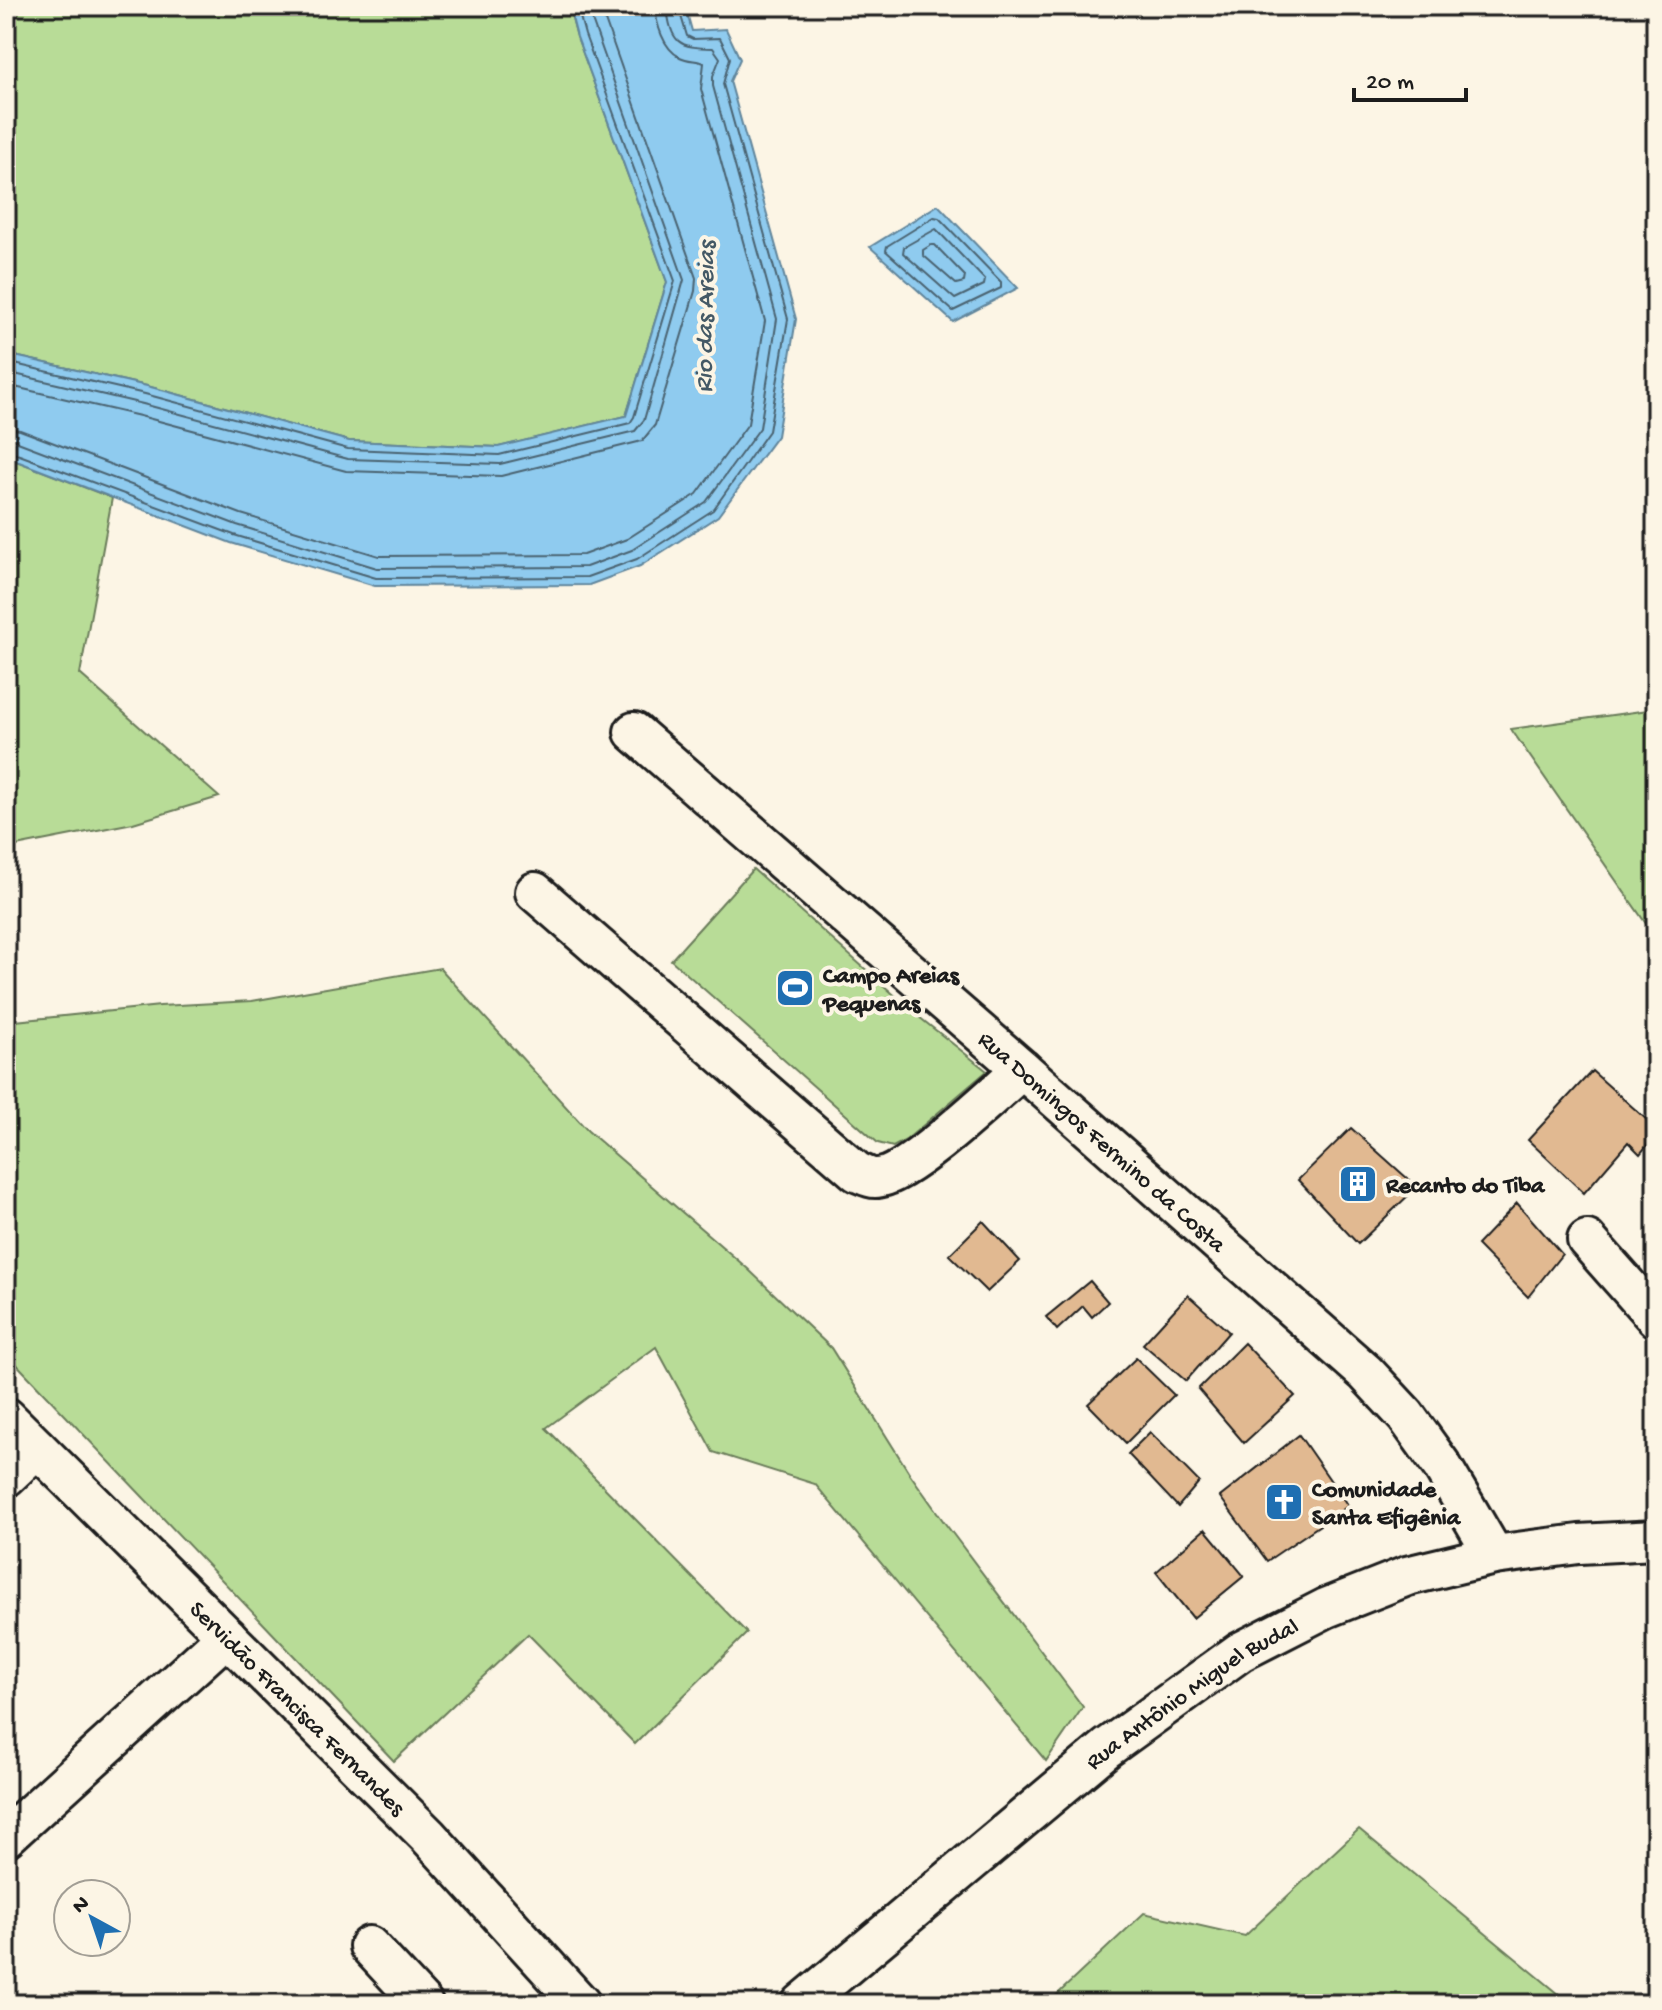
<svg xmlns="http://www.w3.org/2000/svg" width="1662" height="2010" font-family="'Gochi Hand',sans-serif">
  <rect width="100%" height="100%" fill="#fcf5e5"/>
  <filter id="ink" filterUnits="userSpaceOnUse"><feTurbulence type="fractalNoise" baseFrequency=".0125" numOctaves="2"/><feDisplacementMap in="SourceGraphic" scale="16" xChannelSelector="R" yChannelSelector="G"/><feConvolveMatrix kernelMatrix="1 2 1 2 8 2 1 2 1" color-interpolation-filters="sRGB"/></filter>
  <g filter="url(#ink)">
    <!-- green -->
    <g fill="#b8dc97" stroke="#6a7c5a" stroke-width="2">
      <polygon points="6,6 569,6 577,37 667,282 626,416 499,447 349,441 147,386 6,354"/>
      <polygon points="6,457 112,498 80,674 219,797 133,823 6,848"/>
      <polygon points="1656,709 1656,938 1511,729"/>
      <polygon points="753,869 919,1017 987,1071 906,1140 893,1147 878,1143 671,960"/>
      <polygon points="440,968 588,1131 748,1269 831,1348 910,1474 944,1522 1083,1707 1046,1761 815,1484 713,1452 656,1347 546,1428 747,1633 635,1744 528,1634 394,1761 6,1353 6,1022 160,1006 252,1001"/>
      <polygon points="1359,1829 1571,2004 1047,2004 1144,1913 1245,1936"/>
    </g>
    <!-- water -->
    <g fill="#8fcbef" stroke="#61859b" stroke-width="2">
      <polygon points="569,6 685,6 692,31 726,29 740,59 730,81 796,319 777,436 718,516 640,566 589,585 375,586 231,543 6,457 6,354 147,386 349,441 498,447 626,416 667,282 577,37"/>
      <polygon points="938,205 1018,288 953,322 870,247"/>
    </g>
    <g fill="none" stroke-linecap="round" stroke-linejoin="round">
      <!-- shore -->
      <g stroke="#4a6270" stroke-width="2">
        <polygon points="934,217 939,218 1001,282 1001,288 953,311 886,251 887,246"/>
        <polygon points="936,229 985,280 984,285 955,299 903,253 904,247"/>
        <polygon points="931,245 935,245 965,276 964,282 956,284 923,255 923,250"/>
        <polyline points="6,362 145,394 348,449 499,455 630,423 634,417 675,281 585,35 577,6"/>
        <polyline points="6,372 143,404 348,459 500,464 635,431 644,420 684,280 587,6"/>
        <polyline points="6,385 140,416 346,471 501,476 642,441 655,425 695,291 696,278 600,6"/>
        <path d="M6 428 20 430 241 514 379 556 583 555 627 539 697 494 748 424 765 321 701 89 704 63C697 60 688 61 680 57 663 49 656 23 655 6"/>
        <path d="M6 440 15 441 237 525 377 568 586 567 632 550 706 502 760 428 777 319 713 86V76L720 58 713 48C679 48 670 43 667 6"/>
        <polyline points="6,450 234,535 376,578 587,577 637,559 713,510 769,431 788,319 723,84 730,58 720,38 693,39 687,36 678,6"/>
      </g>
    </g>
    <!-- building -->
    <g fill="#e1b991" stroke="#1c1c1c" stroke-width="2">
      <polygon points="1592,1071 1656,1128 1656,1135 1640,1154 1628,1142 1584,1193 1528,1140"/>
      <polygon points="1351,1128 1417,1187 1358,1244 1298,1180"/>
      <polygon points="1517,1203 1562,1254 1528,1297 1477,1245"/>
      <polygon points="983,1221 1020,1261 987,1292 949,1255"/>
      <polygon points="1090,1281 1108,1302 1092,1317 1083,1306 1057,1330 1046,1317"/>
      <polygon points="1188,1295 1229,1332 1186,1381 1143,1344"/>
      <polygon points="1244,1343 1295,1396 1244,1443 1198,1389"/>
      <polygon points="1136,1358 1174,1395 1126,1443 1088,1404"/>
      <polygon points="1150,1432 1199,1482 1178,1507 1128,1454"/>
      <polygon points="1299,1435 1348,1506 1267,1561 1220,1497"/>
      <polygon points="1205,1529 1244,1576 1193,1618 1156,1572"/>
    </g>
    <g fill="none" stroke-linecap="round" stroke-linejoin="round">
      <defs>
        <g id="minor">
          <path id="s1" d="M634 732 1022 1069 1366 1373 1406 1416 1442 1466 1494 1555"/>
          <path d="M535 892 857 1172C862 1174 869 1178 875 1178 905 1179 996 1092 1022 1069"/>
          <polyline points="1587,1240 1656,1318"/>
          <path id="s2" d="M6 1417 428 1836 581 2004"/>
          <polyline points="6,1477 37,1448"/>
          <polyline points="6,1837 227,1636"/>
          <polyline points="369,1946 423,2004"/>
          <path id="s3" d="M801 2004 1107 1748 1240 1652 1326 1608 1407 1576 1494 1555 1579 1544 1656 1540"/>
        </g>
      </defs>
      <!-- minor casing -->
      <use href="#minor" stroke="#1c1c1c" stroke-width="44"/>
      <!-- minor -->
      <use href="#minor" stroke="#fcf5e5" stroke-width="38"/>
    </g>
  </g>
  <!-- icons -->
  <defs>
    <symbol id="stadium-square" viewBox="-11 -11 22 22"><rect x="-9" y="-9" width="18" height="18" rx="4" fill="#1f6fb2" stroke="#fcf5e5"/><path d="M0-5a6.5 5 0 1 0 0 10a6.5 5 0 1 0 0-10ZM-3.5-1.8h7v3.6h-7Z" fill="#fff"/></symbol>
    <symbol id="building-square" viewBox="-11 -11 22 22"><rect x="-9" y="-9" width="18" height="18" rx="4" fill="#1f6fb2" stroke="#fcf5e5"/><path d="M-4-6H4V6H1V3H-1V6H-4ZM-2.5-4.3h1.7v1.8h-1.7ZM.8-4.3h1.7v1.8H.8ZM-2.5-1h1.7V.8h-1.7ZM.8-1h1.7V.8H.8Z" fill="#fff"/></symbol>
    <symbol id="church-square" viewBox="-11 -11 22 22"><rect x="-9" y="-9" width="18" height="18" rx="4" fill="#1f6fb2" stroke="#fcf5e5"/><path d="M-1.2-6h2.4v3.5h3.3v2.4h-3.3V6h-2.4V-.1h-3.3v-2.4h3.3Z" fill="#fff"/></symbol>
  </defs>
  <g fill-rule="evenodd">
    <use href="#stadium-square" x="773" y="966" width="44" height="44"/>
    <use href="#building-square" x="1336" y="1162" width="44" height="44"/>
    <use href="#church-square" x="1262" y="1480" width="44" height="44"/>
  </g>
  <g text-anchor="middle" stroke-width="8" stroke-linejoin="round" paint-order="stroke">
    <!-- poi labels -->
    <g font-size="24" font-weight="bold" fill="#1c1c1c" stroke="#fcf5e5" text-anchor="start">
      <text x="823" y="982">Campo Areias<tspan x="823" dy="28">Pequenas</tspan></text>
      <text x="1386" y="1192">Recanto do Tiba</text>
      <text x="1312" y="1496">Comunidade<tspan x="1312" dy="28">Santa Efigênia</tspan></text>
    </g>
    <!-- street labels -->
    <g font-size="24" fill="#1c1c1c" stroke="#fcf5e5">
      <text dy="8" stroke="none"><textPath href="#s1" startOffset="622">Rua Domingos Fermino da Costa</textPath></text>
      <text dy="8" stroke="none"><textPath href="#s3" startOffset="500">Rua Antônio Miguel Budal</textPath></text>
      <text dy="8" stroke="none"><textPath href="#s2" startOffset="412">Servidão Francisca Fernandes</textPath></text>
    </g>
    <!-- water labels -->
    <g font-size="26" font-style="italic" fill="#445966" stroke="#fcf5e5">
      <text transform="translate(703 317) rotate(-89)" y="9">Rio das Areias</text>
    </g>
  </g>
  <!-- margin -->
  <rect width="1662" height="2010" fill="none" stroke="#fcf5e5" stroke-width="32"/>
  <rect x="16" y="16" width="1630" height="1978" fill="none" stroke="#1c1c1c" stroke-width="3" filter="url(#ink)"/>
  <!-- north arrow -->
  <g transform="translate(92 1918) rotate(320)"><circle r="38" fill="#fcf5e5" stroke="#a29e95" stroke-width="2"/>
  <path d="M0-6L14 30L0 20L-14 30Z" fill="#1f6fb2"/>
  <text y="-12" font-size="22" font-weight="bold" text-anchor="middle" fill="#1c1c1c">N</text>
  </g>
  <!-- scale -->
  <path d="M1354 88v12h112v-12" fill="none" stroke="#1c1c1c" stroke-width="4"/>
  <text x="1366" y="88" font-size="24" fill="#1c1c1c" stroke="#fcf5e5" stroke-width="6" paint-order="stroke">20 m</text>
</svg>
